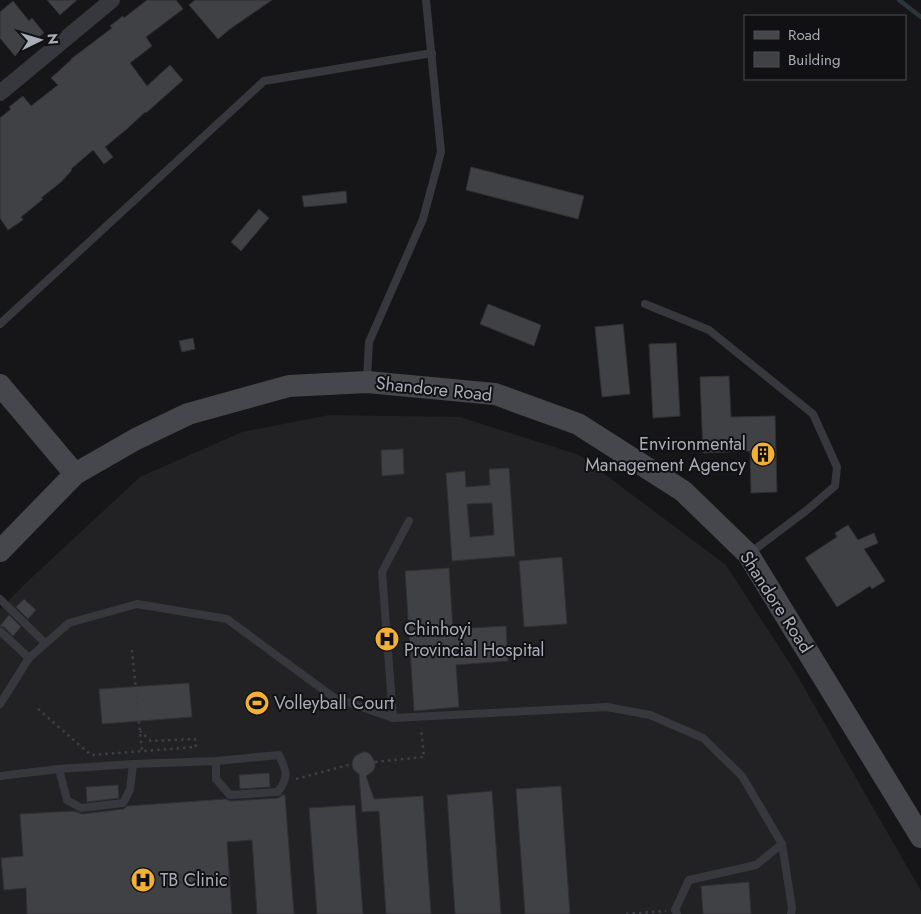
<svg xmlns="http://www.w3.org/2000/svg" width="921" height="914" font-family="Jost,sans-serif">
  <rect width="100%" height="100%" fill="#161618"/>
  <!-- built -->
  <polygon fill="#222225" points="329,415 460,417 579,455 726,565 794,670 921,891 921,914 0,914 0,609 29,580 140,477 242,432"/>
  <g fill="none" stroke-linecap="round" stroke-linejoin="round">
    <!-- stream -->
    <polyline stroke="#2c353c" stroke-width="4.5" points="899,0 921,17"/>
  </g>
  <!-- building -->
  <g fill="#404145" stroke="#303034" fill-rule="evenodd">
    <polygon points="47,0 77,0 60,15"/>
    <polygon points="147,0 176,0 183,9 146,37 152,46 130,63 147,86 170,65 183,80 146,113 145,112 128,128 105,147 113,157 104,164 93,150 71,169 72,170 61,182 41,198 43,199 21,217 23,220 8,230 0,218 0,118 11,109 9,107 23,96 31,106 58,85 51,78 71,60 71,59 112,28 110,26 123,16 124,18"/>
    <polygon points="195,0 272,0 230,29 218,39 189,5"/>
    <polygon points="13,1 29,21 32,18 44,33 15,56 0,38 0,12"/>
    <polygon points="471,167 584,196 578,219 466,190"/>
    <polygon points="346,191 347,203 304,207 302,196"/>
    <polygon points="259,209 269,218 241,251 231,242"/>
    <polygon points="488,304 541,325 534,346 480,324"/>
    <polygon points="623,324 630,394 602,397 595,327"/>
    <polygon points="193,338 195,349 182,352 179,341"/>
    <polygon points="676,343 680,416 653,418 649,344"/>
    <polygon points="729,376 731,417 775,416 777,492 751,493 750,451 703,453 700,377"/>
    <polygon points="403,449 404,474 382,476 381,450"/>
    <path d="M509 468 515 556 452 561 446 473 465 471 466 487 490 485 489 469ZM492 503 494 535 470 537 467 504Z"/>
    <polygon points="848,525 858,540 874,533 878,543 864,549 885,581 872,589 870,586 837,607 805,558 837,537 835,533"/>
    <polygon points="562,557 567,624 524,627 519,561"/>
    <polygon points="449,568 453,629 506,626 508,661 456,665 459,707 414,711 405,571"/>
    <polygon points="24,599 36,610 28,619 16,607"/>
    <polygon points="9,615 21,627 13,636 4,627 0,626"/>
    <polygon points="189,683 192,717 102,724 99,689"/>
    <polygon points="363,752 367,752 371,755 375,762 375,767 373,771 366,776 374,799 423,796 431,914 386,914 379,811 362,812 359,774 356,772 353,769 352,764 353,760 355,756"/>
    <polygon points="269,773 270,787 240,789 239,775"/>
    <polygon points="118,785 119,798 87,802 86,787"/>
    <polygon points="561,786 570,914 525,914 516,789"/>
    <polygon points="492,791 501,914 455,914 447,795"/>
    <polygon points="283,795 285,795 294,914 257,914 252,840 227,842 232,914 27,914 26,888 4,890 1,858 23,856 20,814 74,811 82,814 124,809 127,806 226,799 230,801 278,798"/>
    <polygon points="355,805 363,914 317,914 309,808"/>
    <polygon points="749,882 751,914 703,914 701,886"/>
  </g>
  <g fill="none" stroke-linecap="round" stroke-linejoin="round">
    <!-- path -->
    <g stroke="#3d3f44" stroke-width="2.5" stroke-dasharray="2.5 4" stroke-linecap="butt">
      <polyline points="132,650 142,752"/>
      <polyline points="38,709 91,755 196,747 195,739 151,741 140,731"/>
      <polyline points="375,762 424,757 421,728"/>
      <polyline points="364,775 365,785"/>
      <polyline points="296,779 352,764"/>
      <polyline points="626,914 666,911"/>
    </g>
    <!-- lane -->
    <g stroke="#37383d" stroke-width="8">
      <polyline points="645,304 709,330 813,414 837,467 835,486 807,510 750,553"/>
      <polyline points="0,324 264,81 432,53"/>
      <polyline points="367,380 369,342 423,219 441,152 426,0"/>
      <polyline points="0,599 45,643"/>
      <polyline points="0,631 29,658"/>
      <polyline points="0,704 29,658 69,623 137,604 227,619 333,697 393,718 607,707 650,715 703,738 742,776 782,844 792,908 791,914"/>
      <polyline points="393,718 382,572 409,521"/>
      <polyline points="59,769 67,800 81,808 123,803 130,790 133,764"/>
      <path d="M0 776 59 769 133 764 216 761 279 755C287 772 289 776 278 792L230 795 216 779V761"/>
      <polyline points="677,914 675,910 689,880 756,865 782,844"/>
    </g>
    <!-- street -->
    <polyline stroke="#37383d" stroke-width="16" points="0,93 112,0"/>
    <!-- secondary -->
    <g stroke="#45474d" stroke-width="22">
      <polyline points="0,385 75,474"/>
      <polyline points="0,551 75,474 136,439 188,414 289,386 367,382 495,394 578,424 683,491 748,554 921,837"/>
    </g>
  </g>
  <!-- icons -->
  <defs>
    <symbol id="building-disc" viewBox="-11 -11 22 22"><circle r="9.5" fill="#f2b134" stroke="#111113"/><path d="M-4-6H4V6H1V3H-1V6H-4ZM-2.5-4.3h1.7v1.8h-1.7ZM.8-4.3h1.7v1.8H.8ZM-2.5-1h1.7V.8h-1.7ZM.8-1h1.7V.8H.8Z" fill="#111"/></symbol>
    <symbol id="hospital-disc" viewBox="-11 -11 22 22"><circle r="9.5" fill="#f2b134" stroke="#111113"/><path d="M-5-5h3v3.5h4V-5h3V5h-3V1.5h-4V5h-3Z" fill="#111"/></symbol>
    <symbol id="stadium-disc" viewBox="-11 -11 22 22"><circle r="9.5" fill="#f2b134" stroke="#111113"/><path d="M0-5a6.5 5 0 1 0 0 10a6.5 5 0 1 0 0-10ZM-3.5-1.8h7v3.6h-7Z" fill="#111"/></symbol>
  </defs>
  <g fill-rule="evenodd">
    <use href="#building-disc" x="749" y="440" width="28" height="28"/>
    <use href="#hospital-disc" x="373" y="625" width="28" height="28"/>
    <use href="#stadium-disc" x="243" y="689" width="28" height="28"/>
    <use href="#hospital-disc" x="129" y="866" width="28" height="28"/>
  </g>
  <g text-anchor="middle" stroke-width="4" stroke-linejoin="round" paint-order="stroke">
    <!-- street labels -->
    <g font-size="18" fill="#a8adb8" stroke="#111113">
      <text transform="translate(434 389) rotate(6)" y="6">Shandore Road</text>
      <text transform="translate(776 602) rotate(57)" y="6">Shandore Road</text>
    </g>
    <!-- poi labels -->
    <g font-size="18" fill="#a8adb8" stroke="#111113" text-anchor="start">
      <text x="746" y="450" text-anchor="end">Environmental<tspan x="746" dy="21">Management Agency</tspan></text>
      <text x="404" y="635">Chinhoyi<tspan x="404" dy="21">Provincial Hospital</tspan></text>
      <text x="274" y="709">Volleyball Court</text>
      <text x="160" y="886">TB Clinic</text>
    </g>
  </g>
  <!-- legend -->
  <rect x="744" y="15" width="162" height="65" fill="#111113" stroke="#4d4f55"/>
  <rect x="754" y="31" width="25" height="8" fill="#45474d" stroke="#4d4f55"/>
  <text x="788" y="40" font-size="15" fill="#a8adb8">Road</text>
  <rect x="754" y="52" width="25" height="15" fill="#404145" stroke="#4d4f55"/>
  <text x="788" y="65" font-size="15" fill="#a8adb8">Building</text>
  <!-- north arrow -->
  <g transform="translate(40 40) rotate(85)" stroke="#111113" stroke-width="4" paint-order="stroke">
  <path d="M0-4L9 19L0 12L-9 19Z" fill="#a8adb8"/>
  <text y="-8" font-size="14" font-weight="bold" text-anchor="middle" fill="#a8adb8">N</text>
  </g>
</svg>
